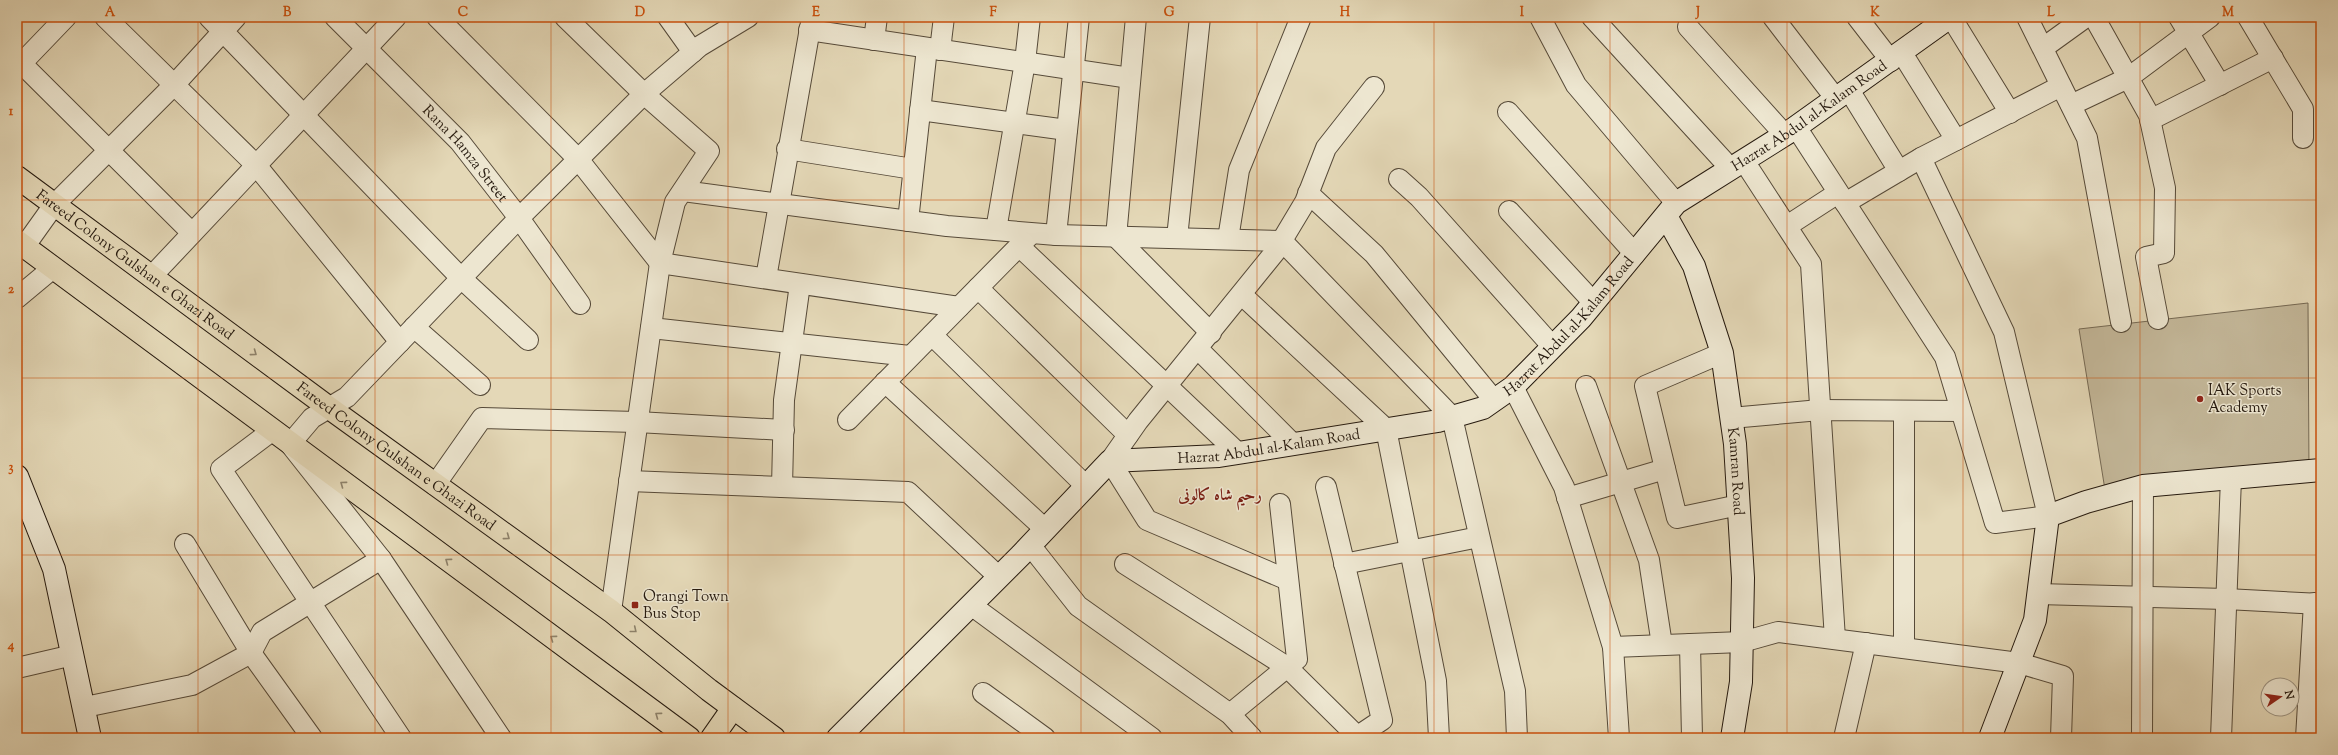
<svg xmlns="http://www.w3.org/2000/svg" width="2338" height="755" font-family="'Sorts Mill Goudy',Amiri,serif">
  <rect width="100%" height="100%" fill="#e4d8b7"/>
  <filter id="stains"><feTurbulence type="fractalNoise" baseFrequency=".005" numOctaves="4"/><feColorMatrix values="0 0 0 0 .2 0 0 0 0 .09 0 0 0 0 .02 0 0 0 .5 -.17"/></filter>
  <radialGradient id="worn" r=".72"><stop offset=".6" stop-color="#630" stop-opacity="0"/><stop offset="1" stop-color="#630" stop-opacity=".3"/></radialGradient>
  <!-- green -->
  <polygon fill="#c4b89a" stroke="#756954" points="2308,303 2309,470 2106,496 2079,329"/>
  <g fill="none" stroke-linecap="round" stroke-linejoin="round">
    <defs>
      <g id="street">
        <polyline points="105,17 256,165 400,342"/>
        <polyline points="209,17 461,278 528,340"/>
        <path id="s1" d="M335 17 460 142 519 218 580 304"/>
        <polyline points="437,17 578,159 660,263 959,307"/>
        <polyline points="565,17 644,94 709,151 675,202 660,263 611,611"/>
        <polyline points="668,17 693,52"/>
        <polyline points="1136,17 1116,237 1211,333"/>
        <polyline points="1540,17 1576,85 1676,203"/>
        <polyline points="1592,17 1731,169"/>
        <polyline points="1773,17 1836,99"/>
        <polyline points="1857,17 1891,61"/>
        <polyline points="1951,17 2010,113"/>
        <polyline points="2027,17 2087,138 2121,322"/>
        <polyline points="2094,17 2149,115 2165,188 2164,253 2146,257 2158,319"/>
        <polyline points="2179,17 2220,85"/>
        <polyline points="2248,17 2303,109 2303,138"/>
        <polyline points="1688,27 1785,135"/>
        <polyline points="809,30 1130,78"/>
        <polyline points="874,40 877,17"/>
        <polyline points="2043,48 2086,17"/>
        <polyline points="940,50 944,17"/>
        <polyline points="1902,53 1956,140"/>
        <polyline points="17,59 192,233"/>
        <polyline points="17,68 66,17"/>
        <polyline points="1849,90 1899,171"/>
        <polyline points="2071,105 2128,78 2210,17"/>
        <polyline points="920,110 1067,130"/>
        <polyline points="1508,112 1635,254"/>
        <polyline points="2150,120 2273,58"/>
        <polyline points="1796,127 1945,357 1995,523 2048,516 2004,332 1921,158"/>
        <polyline points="787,149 913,169"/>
        <polyline points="1744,161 1811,264 1835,639"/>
        <polyline points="1399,179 1419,197 1553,347"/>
        <polyline points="683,191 947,226 1056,235 1282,241 1452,417 1515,691 1517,738"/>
        <polyline points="1308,193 1374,254 1494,400"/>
        <polyline points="1845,203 1921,158 2061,86"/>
        <polyline points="1509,211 1594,303"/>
        <polyline points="908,221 927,48"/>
        <polyline points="1787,226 1838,193"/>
        <polyline points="996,230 1025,62 1030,17"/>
        <polyline points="1056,235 1079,17"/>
        <polyline points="1177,238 1200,17"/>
        <polyline points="1228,239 1239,170 1301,17"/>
        <polyline points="1019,246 1238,453"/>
        <polyline points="24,247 54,205 174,85 236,17"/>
        <polyline points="151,277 396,17"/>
        <polyline points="766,278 812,17"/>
        <polyline points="978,288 1128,435"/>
        <polyline points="1242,295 1386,429 1436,681 1439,738"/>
        <polyline points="17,298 53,268"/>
        <polyline points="414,327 480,385"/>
        <polyline points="651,328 910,356"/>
        <polyline points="932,335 1086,486"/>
        <polyline points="1198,349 1293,444"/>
        <polyline points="1722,353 1645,386 1677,518 1739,505"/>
        <polyline points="885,382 1045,529"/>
        <polyline points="1586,386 1649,560 1662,645"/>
        <polyline points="1513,387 1564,487 1613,647 1619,738"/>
        <polyline points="1904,411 1904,648"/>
        <polyline points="1731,418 1820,410 1961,411"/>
        <polyline points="848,420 1029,236"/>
        <polyline points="273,430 221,469 401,738"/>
        <polyline points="629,481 908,492 999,577"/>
        <polyline points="435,485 482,418 637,422 784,430"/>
        <polyline points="782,487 784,400 800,284"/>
        <polyline points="1326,487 1382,720 1355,738"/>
        <polyline points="1567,498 1665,469"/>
        <polyline points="185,544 251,653 312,738"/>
        <polyline points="1030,545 1078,606 1230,714 1252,738"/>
        <polyline points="1125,564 1287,667 1359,738"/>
        <polyline points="1344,564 1479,537"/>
        <polyline points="1288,580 1147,520 1110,461 1138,421 1275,252 1305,202 1326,148 1374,87"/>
        <polyline points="2038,594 2226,599 2321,604"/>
        <polyline points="971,605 1152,738"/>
        <polyline points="1690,644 1692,738"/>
        <polyline points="1613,647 1742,642 1778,632 2019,663 2063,676 2061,738"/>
        <polyline points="17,668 73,655"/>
        <polyline points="983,693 1045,738"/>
        <polyline points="85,707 192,685 251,653 262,632 381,559"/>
        <polyline points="1230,714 1297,659 1280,504"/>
        <polyline points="501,738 381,559 290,444 312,418 347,397 519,218 644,94 700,46 748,17"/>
        <polyline points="1844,738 1866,643"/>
        <polyline points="2142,738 2143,486"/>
        <polyline points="2221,738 2231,478"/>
        <polyline points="2306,738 2314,603"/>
      </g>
      <g id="secondary">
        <path id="s2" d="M1666 216 1694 266 1722 353 1735 444 1743 578 1741 682 1732 738"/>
        <polyline points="17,476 54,569 90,738"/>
        <path id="s3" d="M838 738 1021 555 1110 461 1219 456 1438 421 1483 408 1513 387 1581 318 1676 203 1789 132 1950 17"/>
        <polyline points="1990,738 2035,620 2048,516 2086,502 2143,486 2321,470"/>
      </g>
      <g id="primary">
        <path id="s4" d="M17 177 328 407 611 611 709 690 774 738"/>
        <polyline points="17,241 689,738"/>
        <polyline points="712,738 733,708"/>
      </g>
    </defs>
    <!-- street casing -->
    <use href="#street" stroke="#564a39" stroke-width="22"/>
    <!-- secondary casing -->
    <use href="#secondary" stroke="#261a0f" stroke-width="24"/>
    <!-- primary casing -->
    <use href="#primary" stroke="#261a0f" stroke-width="24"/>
    <!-- street -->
    <use href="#street" stroke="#ede6d0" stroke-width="20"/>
    <!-- secondary -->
    <use href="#secondary" stroke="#ede6d0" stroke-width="22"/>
    <!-- primary -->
    <use href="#primary" stroke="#e4d8b7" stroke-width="22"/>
  </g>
  <!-- one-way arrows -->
  <defs><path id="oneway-chevron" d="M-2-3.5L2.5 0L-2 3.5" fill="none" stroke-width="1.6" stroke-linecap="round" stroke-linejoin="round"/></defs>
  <g stroke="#8e826b">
    <use href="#oneway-chevron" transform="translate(254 353) rotate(36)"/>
    <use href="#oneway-chevron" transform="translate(343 484) rotate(-144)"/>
    <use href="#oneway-chevron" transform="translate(507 537) rotate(36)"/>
    <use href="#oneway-chevron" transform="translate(448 561) rotate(-144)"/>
    <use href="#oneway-chevron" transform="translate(634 630) rotate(39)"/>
    <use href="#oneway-chevron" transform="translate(553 638) rotate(-144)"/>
    <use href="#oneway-chevron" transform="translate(658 715) rotate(-144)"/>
  </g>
  <!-- grid -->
  <path fill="none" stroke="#cb500c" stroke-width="1" stroke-opacity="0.55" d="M198 17V738M375 17V738M551 17V738M728 17V738M904 17V738M1081 17V738M1257 17V738M1434 17V738M1610 17V738M1787 17V738M1963 17V738M2140 17V738M17 200H2321M17 378H2321M17 555H2321"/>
  <!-- markers -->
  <g fill="#8f2418" stroke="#ede6d0" stroke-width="1.5">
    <circle cx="2200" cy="399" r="4"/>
    <rect x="631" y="601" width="8" height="8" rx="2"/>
  </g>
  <g text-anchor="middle" stroke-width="3" stroke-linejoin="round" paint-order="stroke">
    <!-- street labels -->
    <g font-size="15" fill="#261a0f" stroke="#ede6d0">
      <text dy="5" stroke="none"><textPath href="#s3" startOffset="1208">Hazrat Abdul al-Kalam Road</textPath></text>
      <text dy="5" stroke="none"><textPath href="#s1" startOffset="189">Rana Hamza Street</textPath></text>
      <text dy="5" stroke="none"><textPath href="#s4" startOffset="147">Fareed Colony Gulshan e Ghazi Road</textPath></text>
      <text dy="5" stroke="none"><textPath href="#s3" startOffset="885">Hazrat Abdul al-Kalam Road</textPath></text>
      <text dy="5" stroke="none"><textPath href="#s3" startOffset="548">Hazrat Abdul al-Kalam Road</textPath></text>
      <text dy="5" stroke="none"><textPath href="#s4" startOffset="471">Fareed Colony Gulshan e Ghazi Road</textPath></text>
      <text dy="5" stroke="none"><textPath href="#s2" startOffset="268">Kamran Road</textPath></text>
    </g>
    <!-- poi labels -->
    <g font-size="15" fill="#261a0f" stroke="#ede6d0" text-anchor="start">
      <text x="2208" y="395">IAK Sports<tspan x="2208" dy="17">Academy</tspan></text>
      <text x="643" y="601">Orangi Town<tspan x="643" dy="17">Bus Stop</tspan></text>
    </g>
    <!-- neighbourhood labels -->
    <g font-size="16" font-weight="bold" fill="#7a1f14" stroke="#ede6d0">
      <text x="1220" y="500">رحیم شاہ کالونی</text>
    </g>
  </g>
  <!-- margin -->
  <rect width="2338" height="755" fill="none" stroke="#e4d8b7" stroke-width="44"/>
  <!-- north arrow -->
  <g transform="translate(2280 697) rotate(77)"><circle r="19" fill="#ede6d0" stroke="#9d9483"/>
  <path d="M0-3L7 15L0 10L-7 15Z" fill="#8f2418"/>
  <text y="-6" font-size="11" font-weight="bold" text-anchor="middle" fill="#261a0f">N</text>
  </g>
  <rect x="22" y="22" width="2294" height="711" fill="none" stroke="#cb500c" stroke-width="1.5"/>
  <g font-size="13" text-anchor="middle" font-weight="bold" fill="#cb500c">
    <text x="110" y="16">A</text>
    <text x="287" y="16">B</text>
    <text x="463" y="16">C</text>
    <text x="640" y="16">D</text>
    <text x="816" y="16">E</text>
    <text x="993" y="16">F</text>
    <text x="1169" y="16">G</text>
    <text x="1345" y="16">H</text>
    <text x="1522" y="16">I</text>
    <text x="1698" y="16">J</text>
    <text x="1875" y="16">K</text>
    <text x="2051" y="16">L</text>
    <text x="2228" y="16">M</text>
    <text x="11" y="115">1</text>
    <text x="11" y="293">2</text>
    <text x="11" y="471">3</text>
    <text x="11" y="649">4</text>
  </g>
  <rect width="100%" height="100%" filter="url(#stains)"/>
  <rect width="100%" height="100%" fill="url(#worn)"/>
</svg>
